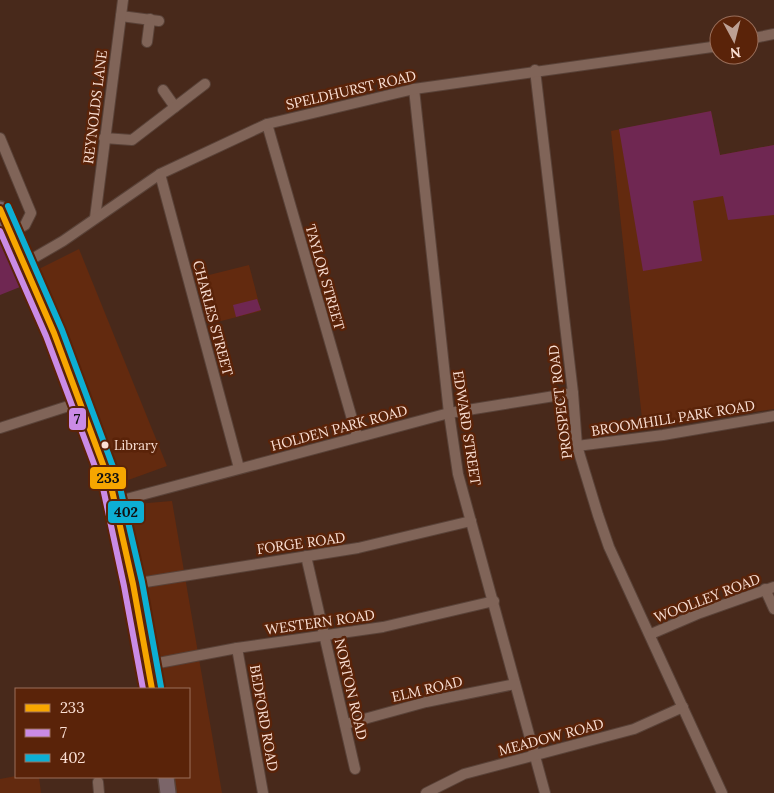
<svg xmlns="http://www.w3.org/2000/svg" width="774" height="793" font-family="Lora,serif">
  <rect width="100%" height="100%" fill="#48291b"/>
  <!-- built -->
  <g fill="#632a0f">
    <polygon points="711,111 720,155 774,145 774,409 643,428 611,131"/>
    <polygon points="79,249 167,466 120,483 39,269"/>
    <polygon points="249,265 261,311 209,324 197,278"/>
    <polygon points="172,501 222,793 174,793 171,777 189,777 189,689 156,689 124,505"/>
    <polygon points="16,776 39,777 41,793 0,793 0,779"/>
  </g>
  <!-- green -->
  <g fill="#6f2752">
    <polygon points="711,111 720,155 774,145 774,215 728,220 723,196 693,201 702,261 643,271 619,129"/>
    <polygon points="0,242 20,287 0,295"/>
    <polygon points="257,299 261,310 236,317 233,305"/>
  </g>
  <g fill="none" stroke-linecap="round" stroke-linejoin="round">
    <defs>
      <g id="minor">
        <polyline points="121,16 159,21"/>
        <polyline points="749,39 774,34"/>
        <polyline points="147,42 150,19"/>
        <polyline points="535,70 573,393 577,446 598,515 609,547 722,793"/>
        <polyline points="414,89 449,413 458,474 545,793"/>
        <polyline points="163,90 175,107"/>
        <polyline points="267,124 357,436"/>
        <polyline points="0,138 31,213 25,225 11,233"/>
        <polyline points="104,138 132,140 205,84"/>
        <polyline points="160,174 239,468"/>
        <polyline points="95,218 123,0"/>
        <polyline points="25,263 63,241 160,174 267,124 414,89 719,46"/>
        <polyline points="0,428 81,402"/>
        <polyline points="577,446 663,435 774,416"/>
        <polyline points="115,502 449,413 573,393"/>
        <polyline points="306,556 355,769"/>
        <polyline points="133,584 358,548 471,521"/>
        <polyline points="765,589 774,609"/>
        <polyline points="651,634 700,613 774,587"/>
        <polyline points="237,648 263,793"/>
        <polyline points="148,665 237,648 383,627 494,601"/>
        <polyline points="346,724 426,702 515,684"/>
        <polyline points="98,782 99,793"/>
        <polyline points="426,793 464,774 634,729 683,707"/>
      </g>
      <g id="highway">
        <polyline points="0,209 54,333 111,486 133,584 152,689"/>
        <polyline points="166,777 168,793"/>
      </g>
    </defs>
    <!-- minor casing -->
    <use href="#minor" stroke="#594238" stroke-width="12"/>
    <!-- highway casing -->
    <use href="#highway" stroke="#594238" stroke-width="18"/>
    <!-- minor -->
    <use href="#minor" stroke="#806458" stroke-width="10"/>
    <!-- highway -->
    <use href="#highway" stroke="#7b6569" stroke-width="15"/>
    <defs>
      <polyline id="bus-1" points="0,209 54,333 111,486 133,584 152,689"/>
      <polyline id="bus-2" points="0,231 46,336 103,488 124,586 143,689"/>
      <polyline id="bus-3" points="8,206 62,330 119,483 142,582 161,687"/>
    </defs>
    <!-- bus-1 casing -->
    <use href="#bus-1" stroke="#5a2309" stroke-width="10"/>
    <!-- bus-2 casing -->
    <use href="#bus-2" stroke="#5a2309" stroke-width="10"/>
    <!-- bus-3 casing -->
    <use href="#bus-3" stroke="#5a2309" stroke-width="10"/>
    <!-- bus-1 -->
    <use href="#bus-1" stroke="#f7a600" stroke-width="6"/>
    <!-- bus-2 -->
    <use href="#bus-2" stroke="#ca8be6" stroke-width="6"/>
    <!-- bus-3 -->
    <use href="#bus-3" stroke="#0dafd3" stroke-width="6"/>
  </g>
  <!-- markers -->
  <circle fill="#fbe0d5" stroke="#5a2309" stroke-width="2" cx="105" cy="445" r="4.5"/>
  <g text-anchor="middle" stroke-width="5" stroke-linejoin="round" paint-order="stroke">
    <!-- bus labels -->
    <g font-size="13" fill="#fbe0d5" stroke="#5a2309" text-anchor="start">
      <text x="114" y="450">Library</text>
    </g>
    <!-- street labels -->
    <g font-size="14" fill="#fbe0d5" stroke="#5a2309">
      <text transform="translate(351 90) rotate(-13)" y="5">SPELDHURST ROAD</text>
      <text transform="translate(95 107) rotate(-83)" y="5">REYNOLDS LANE</text>
      <text transform="translate(325 277) rotate(74)" y="5">TAYLOR STREET</text>
      <text transform="translate(213 318) rotate(75)" y="5">CHARLES STREET</text>
      <text transform="translate(560 402) rotate(-97)" y="5">PROSPECT ROAD</text>
      <text transform="translate(673 418) rotate(-9)" y="5">BROOMHILL PARK ROAD</text>
      <text transform="translate(339 428) rotate(-15)" y="5">HOLDEN PARK ROAD</text>
      <text transform="translate(467 428) rotate(81)" y="5">EDWARD STREET</text>
      <text transform="translate(301 543) rotate(-8)" y="5">FORGE ROAD</text>
      <text transform="translate(707 598) rotate(-21)" y="5">WOOLLEY ROAD</text>
      <text transform="translate(320 622) rotate(-8)" y="5">WESTERN ROAD</text>
      <text transform="translate(351 689) rotate(77)" y="5">NORTON ROAD</text>
      <text transform="translate(427 689) rotate(-13)" y="5">ELM ROAD</text>
      <text transform="translate(264 718) rotate(80)" y="5">BEDFORD ROAD</text>
      <text transform="translate(551 737) rotate(-15)" y="5">MEADOW ROAD</text>
    </g>
  </g>
  <g stroke="#5a2309" stroke-width="2">
    <rect x="68" y="407" width="19" height="24" rx="5" fill="#ca8be6"/>
    <rect x="89" y="466" width="38" height="24" rx="5" fill="#f7a600"/>
    <rect x="107" y="500" width="38" height="24" rx="5" fill="#0dafd3"/>
  </g>
  <g font-size="14" text-anchor="middle" font-weight="bold" fill="#111">
    <text x="77" y="424">7</text>
    <text x="108" y="483">233</text>
    <text x="126" y="517">402</text>
  </g>
  <!-- legend -->
  <rect x="15" y="688" width="175" height="90" fill="#5a2309" stroke="#9a6f5b"/>
  <rect x="25" y="704" width="25" height="8" fill="#f7a600" stroke="#9a6f5b"/>
  <text x="60" y="713" font-size="15" fill="#fbe0d5">233</text>
  <rect x="25" y="729" width="25" height="8" fill="#ca8be6" stroke="#9a6f5b"/>
  <text x="60" y="738" font-size="15" fill="#fbe0d5">7</text>
  <rect x="25" y="754" width="25" height="8" fill="#0dafd3" stroke="#9a6f5b"/>
  <text x="60" y="763" font-size="15" fill="#fbe0d5">402</text>
  <!-- north arrow -->
  <g transform="translate(734 40) rotate(173)"><circle r="24" fill="#5a2309" stroke="#9a6f5b"/>
  <path d="M0-4L9 19L0 12L-9 19Z" fill="#bca094"/>
  <text y="-8" font-size="14" font-weight="bold" text-anchor="middle" fill="#fbe0d5">N</text>
  </g>
</svg>
